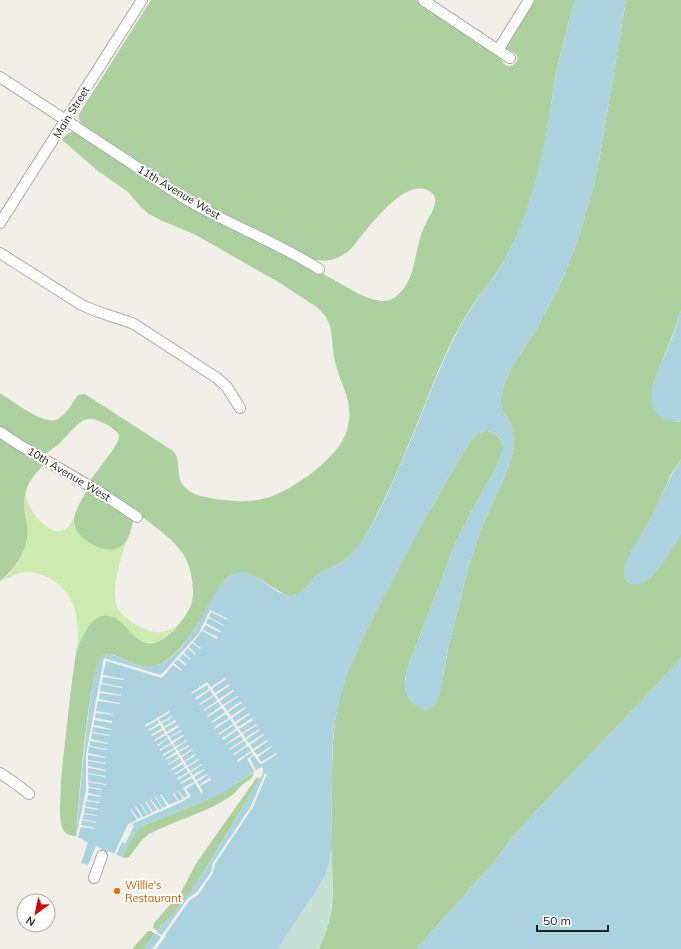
<svg xmlns="http://www.w3.org/2000/svg" width="681" height="949" font-family="Mulish,sans-serif">
  <rect width="100%" height="100%" fill="#f2efe9"/>
  <!-- grass -->
  <path fill="#cdebb0" d="M26 490C23 505 48 538 64 530 71 527 74 516 78 509L74 521C80 529 85 537 92 544 99 550 116 552 123 545 127 541 129 533 131 528 125 547 108 590 118 609 123 617 134 624 142 628 157 635 167 633 179 624 160 643 149 652 127 629 120 622 113 616 103 616L87 628 78 646 75 661C77 648 79 634 77 621 76 612 73 602 68 595 59 580 37 569 20 573 13 575 6 579 0 582 2 579 6 577 9 574 20 563 28 546 27 531 26 517 22 504 26 490Z"/>
  <!-- forest -->
  <g fill="#add19e">
    <path d="M151 0H416L499 55C502 58 502 62 504 64 513 72 528 53 506 50L505 46 533 0H575C568 25 561 49 556 75 552 97 549 120 545 143 539 170 532 198 522 224 516 239 508 255 499 269 491 281 481 293 472 306 458 327 447 351 437 374 420 416 404 458 385 498 376 516 368 536 354 551 347 559 339 564 329 569 325 571 320 573 316 576 308 582 304 594 293 596 288 597 283 594 279 591 266 584 245 565 230 576 225 579 222 585 218 590 204 613 178 666 149 667 140 667 133 663 125 660 119 657 110 651 103 656 88 666 78 811 76 836 70 836 64 834 62 827 58 815 61 796 61 782 63 757 66 732 69 707 71 689 73 671 76 653 78 647 80 640 84 634 92 617 106 609 122 623 130 631 140 646 154 643 161 641 169 635 174 630 181 622 189 612 192 602 195 589 191 567 184 555 180 549 175 544 170 539 145 517 117 500 89 482L112 451 118 441 119 435 117 432 108 425 94 419H87L84 420 77 425 59 444 44 455 13 437 0 427V393C11 400 46 427 58 419 67 414 72 403 78 395L85 394 173 451C183 462 173 478 187 489 194 496 206 497 215 499 232 501 250 503 266 498 292 491 340 457 347 430 355 401 341 388 335 362 332 351 333 338 330 326L326 317 318 308 280 283 194 234 160 220 149 214 141 207 128 192 98 171 62 140C67 133 70 131 78 133L183 200 207 213 286 253 359 294C369 298 383 305 394 298 414 284 414 259 420 238 422 232 424 226 427 221 430 215 435 209 435 201 436 196 432 192 427 190 402 179 365 232 351 249 336 262 322 264 303 256L197 203 164 181 85 128C81 124 78 120 79 114Z"/>
    <path d="M626 0H681V310C673 337 660 363 652 389L677 422 681 421V460L671 474 654 513 626 562 624 572 627 581 632 584 642 583 651 577 658 569 666 558 681 533V658L634 709 535 812 513 837 490 867 416 949H319C325 935 330 921 332 906 334 887 332 867 331 848 331 830 332 812 332 794 332 770 332 746 335 722 341 675 366 632 387 590 413 539 441 489 471 440 475 436 480 431 487 431 497 432 503 441 502 451 500 465 489 480 482 492 473 509 464 525 456 542L411 659C405 675 399 693 416 705 419 708 422 709 427 710L444 673 448 648 460 601 468 569 480 531 504 478 512 456 514 445 511 424 502 409 501 404V398L504 385 512 367 535 331 553 298 564 276 579 236 593 188 599 161Z"/>
    <path d="M0 436 45 463C37 472 29 480 26 491 22 503 25 514 27 525 30 548 17 567 0 581Z"/>
    <path d="M88 489 134 519C131 527 130 539 123 545 109 559 73 539 74 520 75 509 83 498 88 489Z"/>
    <path d="M254 772C253 779 247 781 242 785 238 789 235 793 231 796 206 813 176 820 149 834L142 840 129 857 126 858 122 857C127 846 132 834 142 826L209 799 236 784Z"/>
    <polygon points="257,777 260,779 252,792 197,883 173,914 157,931 153,928 154,923 181,892 197,862"/>
    <polygon points="148,931 151,931 155,934 143,949 132,949"/>
  </g>
  <!-- wetland -->
  <path fill="#c6e0d4" d="M331 848C332 871 334 894 330 916 328 928 323 938 319 949H278C285 937 292 926 300 915 315 893 330 875 331 848Z"/>
  <!-- water -->
  <g fill="#aad3df">
    <path d="M575 0H626L599 161 593 188 579 236 564 276 553 298 535 331 512 367 504 385 501 398V404L502 409 511 424 513 430 514 445 512 456 504 478 480 531 468 569 448 648 440 694 438 700 431 708 427 710 419 708 412 702 406 694 405 689V682L407 669 411 659 456 542C464 525 473 509 482 492 489 480 500 465 502 451 503 441 497 432 487 431 480 431 475 436 471 440 440 490 413 540 387 591 369 626 348 664 339 703 332 728 332 755 332 781 332 803 331 826 331 848 330 876 315 892 300 915 293 926 285 937 278 949H143L160 928 176 910 201 877 252 792 263 773V768L262 767 259 768 236 784 223 793 142 826 135 833 122 857 108 851 105 858 98 855 101 848 96 846 88 865 81 863 88 843 76 836C80 791 84 746 90 701 92 690 94 668 100 659 102 655 106 654 110 654 123 657 135 667 149 667 177 666 198 623 210 602 215 594 221 583 229 577 250 560 271 595 291 596 303 596 307 583 315 577 324 569 337 567 347 558 365 542 376 518 386 497 396 475 406 452 415 430 429 396 442 361 459 329 470 307 486 288 500 268 512 249 521 227 528 205 535 185 540 164 544 143 549 121 552 98 556 76 561 50 568 25 575 0Z"/>
    <path d="M681 310V421C674 422 669 421 663 418 656 414 651 407 651 398 651 383 663 360 669 345 674 334 677 322 681 310Z"/>
    <path d="M681 460C681 478 681 497 681 515 681 521 681 528 681 533 680 539 675 545 672 549 665 560 646 591 630 583 624 580 623 574 624 568 628 551 641 537 649 522 660 502 667 479 681 460Z"/>
    <polygon points="681,658 681,949 416,949 490,867 513,837 535,812 634,709"/>
  </g>
  <!-- pier -->
  <g fill="#f2efe9">
    <polygon points="210,610 228,619 227,620 211,612 209,617 224,625 224,626 208,618 206,623 221,631 221,633 205,625 203,630 218,637 217,639 202,631 193,642 201,648 200,649 192,643 189,647 196,654 195,655 188,648 184,653 191,659 190,660 183,654 179,658 186,664 185,666 178,659 174,663 182,670 181,671 173,665 162,678 106,661 103,675 124,679 124,680 103,677 102,683 123,687 122,688 101,684 100,691 121,695 121,696 100,693 99,699 120,703 120,704 98,701 96,711 113,714 113,715 96,713 95,718 112,721 112,723 94,720 94,725 111,729 111,730 93,727 92,732 110,735 109,736 92,733 91,739 108,743 108,744 90,741 90,746 107,749 107,750 89,747 88,753 106,757 105,758 88,755 88,760 106,763 105,764 88,761 88,766 106,770 105,771 88,768 88,773 106,776 105,777 88,774 88,781 106,784 106,785 88,782 89,787 102,789 102,790 89,788 88,793 101,796 100,797 88,795 87,800 100,802 99,803 86,801 85,806 98,809 98,810 85,808 84,813 97,815 97,816 84,814 82,819 96,822 96,823 82,820 81,825 95,828 95,829 81,827 78,837 76,836 86,791 86,754 104,658 161,675 199,633"/>
    <polygon points="225,678 226,679 212,689 215,693 229,684 230,685 216,695 219,699 233,690 234,691 220,701 223,705 237,696 238,697 224,706 227,711 241,701 242,703 228,712 231,716 245,707 246,708 232,718 235,722 249,713 250,714 236,724 238,727 252,718 253,720 239,729 242,733 256,724 257,725 243,734 245,738 259,729 260,730 246,740 249,743 263,734 264,735 250,745 253,749 267,740 268,741 254,751 257,755 271,746 272,747 258,757 261,762 276,753 277,754 262,764 259,763 254,756 250,758 256,770 254,771 247,759 253,755 252,752 238,762 237,760 251,751 248,746 234,755 233,754 247,745 244,741 230,750 229,749 243,740 241,736 226,745 226,744 240,734 237,730 223,740 222,738 236,729 234,725 219,735 219,733 233,724 230,719 215,729 214,727 229,718 226,714 212,723 211,722 225,712 222,708 208,717 207,716 221,706 218,702 204,711 203,710 217,701 214,696 200,705 199,704 213,695 210,690 196,700 195,698 209,689 207,685 192,694 191,693 207,682 211,687"/>
    <polygon points="169,711 170,712 159,719 161,722 172,716 173,717 162,723 164,727 175,720 176,722 165,728 166,732 178,725 179,727 167,734 170,737 181,730 182,731 170,738 172,741 183,735 184,736 173,743 175,747 187,740 187,741 176,748 178,751 189,745 190,746 179,752 181,756 192,749 193,750 182,757 184,761 195,754 196,755 185,762 187,766 198,759 199,760 188,767 190,771 201,764 202,765 191,772 193,775 204,769 205,770 194,777 196,780 207,774 208,775 197,782 199,785 210,778 211,780 200,786 203,792 201,793 195,783 186,789 191,796 182,802 132,824 134,826 125,844 122,842 116,855 114,854 128,824 137,820 130,809 131,808 138,819 141,817 135,807 136,806 143,817 147,815 140,804 141,804 148,815 152,813 145,802 146,801 153,812 157,810 150,800 151,799 159,810 162,808 155,797 156,797 163,808 167,806 160,795 161,794 169,805 178,801 173,794 174,793 179,801 183,799 178,791 179,791 184,798 188,796 183,788 194,782 192,778 181,784 180,783 191,776 189,773 178,780 177,778 188,772 186,768 175,775 174,774 185,767 183,764 172,770 171,769 182,762 180,758 169,765 168,764 179,757 177,754 166,760 165,759 176,752 175,749 163,756 163,754 174,748 172,744 160,751 160,749 171,743 168,739 158,746 157,745 168,738 166,735 155,741 154,740 165,733 163,730 152,736 151,735 162,728 160,725 149,731 148,730 159,723 157,720 146,727 145,725"/>
    <polygon points="265,773 267,774 253,807 215,864 213,873 198,895 190,900 165,935 166,936 156,949 152,949 161,937 155,933 156,932 162,935 188,898 196,893 211,872 213,863 251,806"/>
  </g>
  <g fill="none" stroke-linecap="round" stroke-linejoin="round">
    <defs>
      <g id="minor">
        <polyline points="423,0 510,58"/>
        <polyline points="498,50 529,0"/>
        <path d="M0 77 187 200C230 225 277 242 319 269"/>
        <polyline points="0,223 142,0"/>
        <path d="M0 253 80 304C97 313 116 317 134 324L217 378 227 387 240 408"/>
        <polyline points="0,432 18,444 98,491 137,517"/>
        <polyline points="0,773 19,786 29,794"/>
        <polyline points="94,878 102,856"/>
      </g>
    </defs>
    <!-- minor casing -->
    <use href="#minor" stroke="#a9a9a9" stroke-width="12"/>
    <!-- minor -->
    <use href="#minor" stroke="#fff" stroke-width="10"/>
  </g>
  <!-- markers -->
  <circle fill="#e8710a" stroke="#fff" stroke-width="1.5" cx="117" cy="891" r="4"/>
  <g text-anchor="middle" stroke-width="4" stroke-linejoin="round" paint-order="stroke">
    <!-- street labels -->
    <g font-size="11" fill="#222" stroke="#fff">
      <text transform="translate(71 112) rotate(-58)" y="4">Main Street</text>
      <text transform="translate(179 192) rotate(31)" y="4">11th Avenue West</text>
      <text transform="translate(69 474) rotate(31)" y="4">10th Avenue West</text>
    </g>
    <!-- food labels -->
    <g font-size="11" fill="#c56008" stroke="#fff" text-anchor="start">
      <text x="125" y="889">Willie's<tspan x="125" dy="13">Restaurant</tspan></text>
    </g>
  </g>
  <!-- north arrow -->
  <g transform="translate(36 913) rotate(213)"><circle r="19" fill="#ffffff" stroke="#a7a7a7"/>
  <path d="M0-3L7 15L0 10L-7 15Z" fill="#d40000"/>
  <text y="-6" font-size="11" font-weight="bold" text-anchor="middle" fill="#222222">N</text>
  </g>
  <!-- scale -->
  <path d="M537 925v6h71v-6" fill="none" stroke="#222222" stroke-width="2"/>
  <text x="543" y="925" font-size="12" fill="#222222" stroke="#ffffff" stroke-width="3" paint-order="stroke">50 m</text>
</svg>
